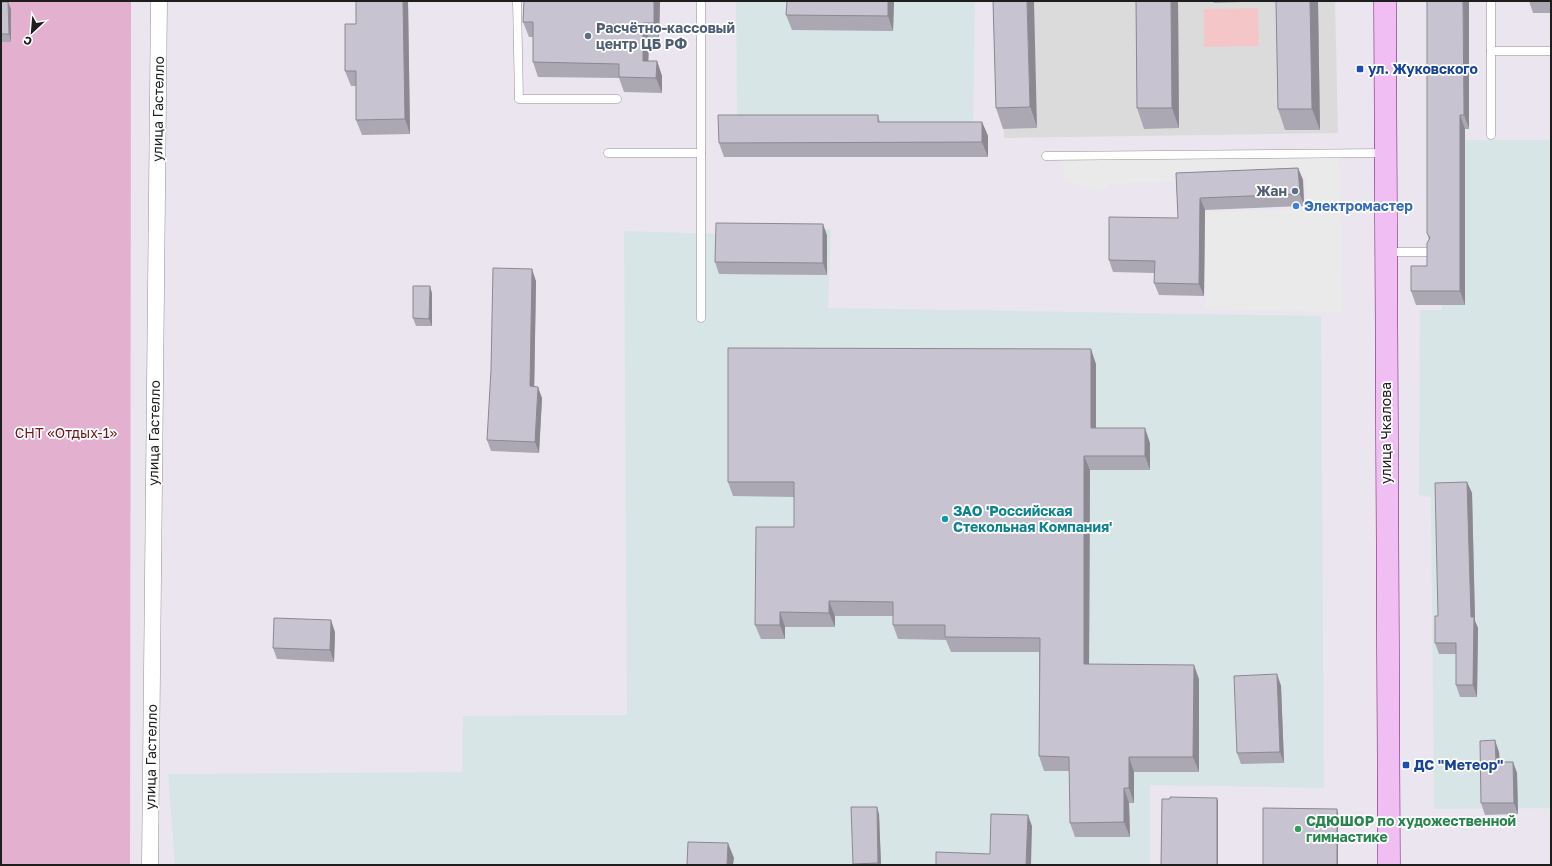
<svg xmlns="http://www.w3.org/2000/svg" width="1552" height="866" font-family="'Golos Text',sans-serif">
  <rect width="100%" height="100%" fill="#eae5ee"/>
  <!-- residential -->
  <polygon fill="#dbdbdc" points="1000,1 1335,1 1338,133 1004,138"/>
  <!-- industrial -->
  <g fill="#d8e5e6">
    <polygon points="736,1 975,1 973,127 881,124 879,116 737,116"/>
    <polygon points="1443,140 1551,140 1551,808 1434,809 1431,497 1419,495 1420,310 1442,310"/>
    <polygon points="831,229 828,308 1321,316 1324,788 1150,785 1150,865 175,865 168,774 462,772 463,716 627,715 624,231 720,234"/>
  </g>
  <!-- grass -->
  <polygon fill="#e3b0cf" points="1,1 131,1 130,865 1,865"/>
  <!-- park -->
  <polygon fill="#f4c6c8" points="1258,8 1259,46 1204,47 1204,9"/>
  <!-- parking -->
  <polygon fill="#eaeaea" points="1339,149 1343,312 1205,309 1205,213 1307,209 1305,176 1110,184 1098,192 1064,180 1063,152"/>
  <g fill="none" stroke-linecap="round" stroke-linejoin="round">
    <defs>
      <g id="lane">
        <polyline points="517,1 519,99 617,99"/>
        <polyline points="1491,1 1491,135"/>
        <polyline points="1491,51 1551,51"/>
        <polyline points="608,153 701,153"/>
        <polyline points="1046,156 1384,153"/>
        <polyline points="1387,252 1430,252"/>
        <polyline points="701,318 701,1"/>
      </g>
      <polyline id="street" points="150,865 159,1"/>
      <polyline id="secondary" points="1385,1 1389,865"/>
    </defs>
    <!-- lane casing -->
    <use href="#lane" stroke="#959595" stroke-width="9"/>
    <!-- street casing -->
    <use href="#street" stroke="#959595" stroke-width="17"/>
    <!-- secondary casing -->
    <use href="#secondary" stroke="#6a106a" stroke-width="23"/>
    <!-- lane -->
    <use href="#lane" stroke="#fff" stroke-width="8"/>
    <!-- street -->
    <use href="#street" stroke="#fff" stroke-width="16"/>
    <!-- secondary -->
    <use href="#secondary" stroke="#f0bef3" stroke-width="22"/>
  </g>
  <!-- wall -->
  <g fill="#aca8b3">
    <polygon points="356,1 408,1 410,134 362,135 356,120 356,86 351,86 345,71 356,24"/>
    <polygon points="524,1 660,1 659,38 649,38 648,61 657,61 662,76 662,93 624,92 619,78 538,77 533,62 533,37 529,37 523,22"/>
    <polygon points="787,1 894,1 893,31 792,30 786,15"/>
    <polygon points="993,1 1037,128 1003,129 996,108"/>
    <polygon points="1136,1 1178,1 1179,128 1144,129 1137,108"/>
    <polygon points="1213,1 1245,1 1245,2 1214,3"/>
    <polygon points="1276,1 1318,1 1320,130 1285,130 1278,109"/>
    <polygon points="1427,1 1469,129 1465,129 1465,305 1416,305 1411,291 1427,266 1429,240 1427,233"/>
    <polygon points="1529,1 1551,1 1551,13 1533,13"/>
    <polygon points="1,2 11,9 11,42 1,42"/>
    <polygon points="878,115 880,122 982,122 988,136 988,157 724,157 719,143"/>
    <polygon points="1298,168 1303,180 1304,206 1205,210 1204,296 1159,295 1154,283 1154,273 1113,272 1109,260 1178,218 1176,173"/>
    <polygon points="827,235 827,275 719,274 715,262"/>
    <polygon points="536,281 534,387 542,398 539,453 491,451 487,440"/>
    <polygon points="432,293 432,326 416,326 413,318"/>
    <polygon points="1096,364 1096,428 1150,443 1150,470 1090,470 1089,664 1199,679 1199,772 1134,772 1134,803 1129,803 1130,837 1075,837 1070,823 1070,771 1044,771 1039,756 1039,652 951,652 946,640 898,639 893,625 893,616 835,616 835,627 785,627 785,639 761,639 755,625 794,527 794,497 733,496 728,482"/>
    <polygon points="1467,482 1472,493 1475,621 1478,628 1477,697 1460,697 1456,685 1456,654 1439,654 1435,643 1438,616"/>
    <polygon points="335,632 334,662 277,659 273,648"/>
    <polygon points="1277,674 1281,686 1284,763 1241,764 1237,753"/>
    <polygon points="1499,752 1500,762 1513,762 1517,773 1518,814 1485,815 1481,803"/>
    <polygon points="879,814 881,865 853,865 853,864"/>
  </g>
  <!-- shaded-wall -->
  <g fill="#8c8892">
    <polygon points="403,1 408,1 410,134 405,119"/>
    <polygon points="654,1 660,1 659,38 654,23"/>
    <polygon points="888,1 894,1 893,31 888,16"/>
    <polygon points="1027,1 1034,1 1037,128 1030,107"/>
    <polygon points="1171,1 1178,1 1179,128 1172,108"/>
    <polygon points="1310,1 1318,1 1320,130 1312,109"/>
    <polygon points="1463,1 1469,1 1469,129 1464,115"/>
    <polygon points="8,2 11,9 11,42 9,34"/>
    <polygon points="643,23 649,38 648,76 643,61"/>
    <polygon points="657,61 662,76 662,93 656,78"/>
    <polygon points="1460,115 1465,129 1465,305 1460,291"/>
    <polygon points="982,122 988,136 988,157 982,142"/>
    <polygon points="1298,168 1303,180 1304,206 1300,194"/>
    <polygon points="1200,198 1205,210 1204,296 1199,284"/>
    <polygon points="823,224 827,235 827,275 823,263"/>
    <polygon points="532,269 536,281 534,398 530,386"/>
    <polygon points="430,286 432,293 432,326 429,319"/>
    <polygon points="1091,349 1096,364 1096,442 1091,428"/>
    <polygon points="538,387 542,398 539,453 535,442"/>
    <polygon points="1145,428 1150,443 1150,470 1145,456"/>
    <polygon points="1084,456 1090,470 1089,679 1084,664"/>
    <polygon points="1467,482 1472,493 1475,621 1478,628 1477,697 1473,685"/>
    <polygon points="829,601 835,616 835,627 829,613"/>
    <polygon points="780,612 785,627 785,639 780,625"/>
    <polygon points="331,620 335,632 334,662 330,650"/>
    <polygon points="1194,665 1199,679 1199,772 1193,757"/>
    <polygon points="1277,674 1281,686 1284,763 1280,752"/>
    <polygon points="1495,740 1499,752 1500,774 1496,762"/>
    <polygon points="1129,757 1134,772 1134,803 1129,788"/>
    <polygon points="1513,762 1517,773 1518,814 1514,803"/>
    <polygon points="1124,788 1129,803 1130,837 1124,822"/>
    <polygon points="1217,798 1218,801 1218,865 1217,865"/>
    <polygon points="877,807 879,814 881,865 879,865 878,863"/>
    <polygon points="1337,809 1338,813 1338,865 1337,865"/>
    <polygon points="1028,815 1032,826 1031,865 1026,865"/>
    <polygon points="728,843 734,858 733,865 727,865"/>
  </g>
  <!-- building -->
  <g fill="#c8c3d0" stroke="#8c8892">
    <polygon points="356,1 403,1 405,119 356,120 356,71 345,71 345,24 356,24"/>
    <polygon points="524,1 654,1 654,23 643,23 643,61 657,61 656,78 619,77 619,64 533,62 533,22 523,22"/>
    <polygon points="787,1 888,1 888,16 786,15"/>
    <polygon points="993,1 1027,1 1030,107 996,108"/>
    <polygon points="1136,1 1171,1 1172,108 1137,108"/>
    <polygon points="1276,1 1310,1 1312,109 1278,109"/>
    <polygon points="1427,1 1463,1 1464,115 1460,115 1460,291 1411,291 1411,266 1427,266 1427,243 1430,238 1427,233"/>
    <polygon points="1,2 8,2 9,34 1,34"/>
    <polygon points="718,115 878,115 878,122 982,122 982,142 719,143"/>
    <polygon points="1298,168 1300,194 1200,198 1199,284 1154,283 1155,261 1109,260 1109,217 1178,218 1176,173"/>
    <polygon points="716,223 823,224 823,263 715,262"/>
    <polygon points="493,268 532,269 530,386 538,387 535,442 487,440 491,370"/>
    <polygon points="413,286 430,286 429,319 413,318"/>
    <polygon points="728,348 1091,349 1091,428 1145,428 1145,456 1084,456 1084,664 1194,665 1193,757 1129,757 1129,788 1124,788 1124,822 1070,823 1069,757 1039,756 1040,638 945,637 945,625 893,625 893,602 829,601 829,613 780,612 780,625 755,625 756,527 794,527 794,482 728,482"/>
    <polygon points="1467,482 1471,617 1474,617 1473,685 1456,685 1456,643 1435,643 1435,616 1438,616 1435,483"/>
    <polygon points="274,618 331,620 330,650 273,648"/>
    <polygon points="1277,674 1280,752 1237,753 1234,676"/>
    <polygon points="1495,740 1496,762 1513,762 1514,803 1481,803 1480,741"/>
    <polygon points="1170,797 1217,798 1217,865 1161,865 1162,799 1170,799"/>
    <polygon points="851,807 877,807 878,863 853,864"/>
    <polygon points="1263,808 1337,809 1337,865 1263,865"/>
    <polygon points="991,814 1028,815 1026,865 936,865 936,852 990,854"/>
    <polygon points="688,842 728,843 727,865 687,865"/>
  </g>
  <!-- markers -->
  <g fill="#5c6f8a" stroke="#fff" stroke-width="1.5">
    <circle cx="588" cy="36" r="4"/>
    <circle cx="1295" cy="191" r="4"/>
  </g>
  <g fill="#1a4fb4" stroke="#fff" stroke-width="1.5">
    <rect x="1356" y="65" width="8" height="8" rx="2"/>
    <rect x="1402" y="761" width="8" height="8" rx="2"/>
  </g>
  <circle fill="#3f7fe0" stroke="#fff" stroke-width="1.5" cx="1296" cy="206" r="4"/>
  <circle fill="#0f9aa8" stroke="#fff" stroke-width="1.5" cx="945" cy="519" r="4"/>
  <circle fill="#2e9e5b" stroke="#fff" stroke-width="1.5" cx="1298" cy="829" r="4"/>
  <g text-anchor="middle" stroke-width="3.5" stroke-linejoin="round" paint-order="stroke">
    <!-- service labels -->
    <g font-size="14" font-weight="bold" fill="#4e5e75" stroke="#fff" text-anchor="start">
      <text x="596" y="33">Расчётно-кассовый<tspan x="596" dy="16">центр ЦБ РФ</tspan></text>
      <text x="1287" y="196" text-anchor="end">Жан</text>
    </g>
    <!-- transit labels -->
    <g font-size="14" font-weight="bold" fill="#164399" stroke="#fff" text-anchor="start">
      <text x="1368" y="74">ул. Жуковского</text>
      <text x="1414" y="770">ДС "Метеор"</text>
    </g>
    <!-- street labels -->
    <g font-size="14" fill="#1e1e1e" stroke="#fff">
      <text transform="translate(158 109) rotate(-89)" y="5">улица Гастелло</text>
      <text transform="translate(154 433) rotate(-89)" y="5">улица Гастелло</text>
      <text transform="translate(1386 433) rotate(-90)" y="5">улица Чкалова</text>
      <text transform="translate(151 757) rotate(-89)" y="5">улица Гастелло</text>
    </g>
    <!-- shop labels -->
    <g font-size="14" font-weight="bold" fill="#366cbe" stroke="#fff" text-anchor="start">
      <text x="1304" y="211">Электромастер</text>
    </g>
    <!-- park labels -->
    <g font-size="14" fill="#711719" stroke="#fff">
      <text x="66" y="438">СНТ «Отдых-1»</text>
    </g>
    <!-- culture labels -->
    <g font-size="14" font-weight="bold" fill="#0d838f" stroke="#fff" text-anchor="start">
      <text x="953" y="516">ЗАО 'Российская<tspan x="953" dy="16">Стекольная Компания'</tspan></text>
    </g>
    <!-- leisure labels -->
    <g font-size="14" font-weight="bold" fill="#27864d" stroke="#fff" text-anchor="start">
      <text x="1306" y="826">СДЮШОР по художественной<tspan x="1306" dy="16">гимнастике</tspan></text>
    </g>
  </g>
  <!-- border -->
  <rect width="1552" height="866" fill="none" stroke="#1e1e1e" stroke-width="4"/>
  <!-- north arrow -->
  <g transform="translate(32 32) rotate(206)" stroke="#ffffff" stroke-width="3" paint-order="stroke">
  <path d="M0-3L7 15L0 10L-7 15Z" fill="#1e1e1e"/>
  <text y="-6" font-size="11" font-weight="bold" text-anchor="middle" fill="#1e1e1e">С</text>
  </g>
</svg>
